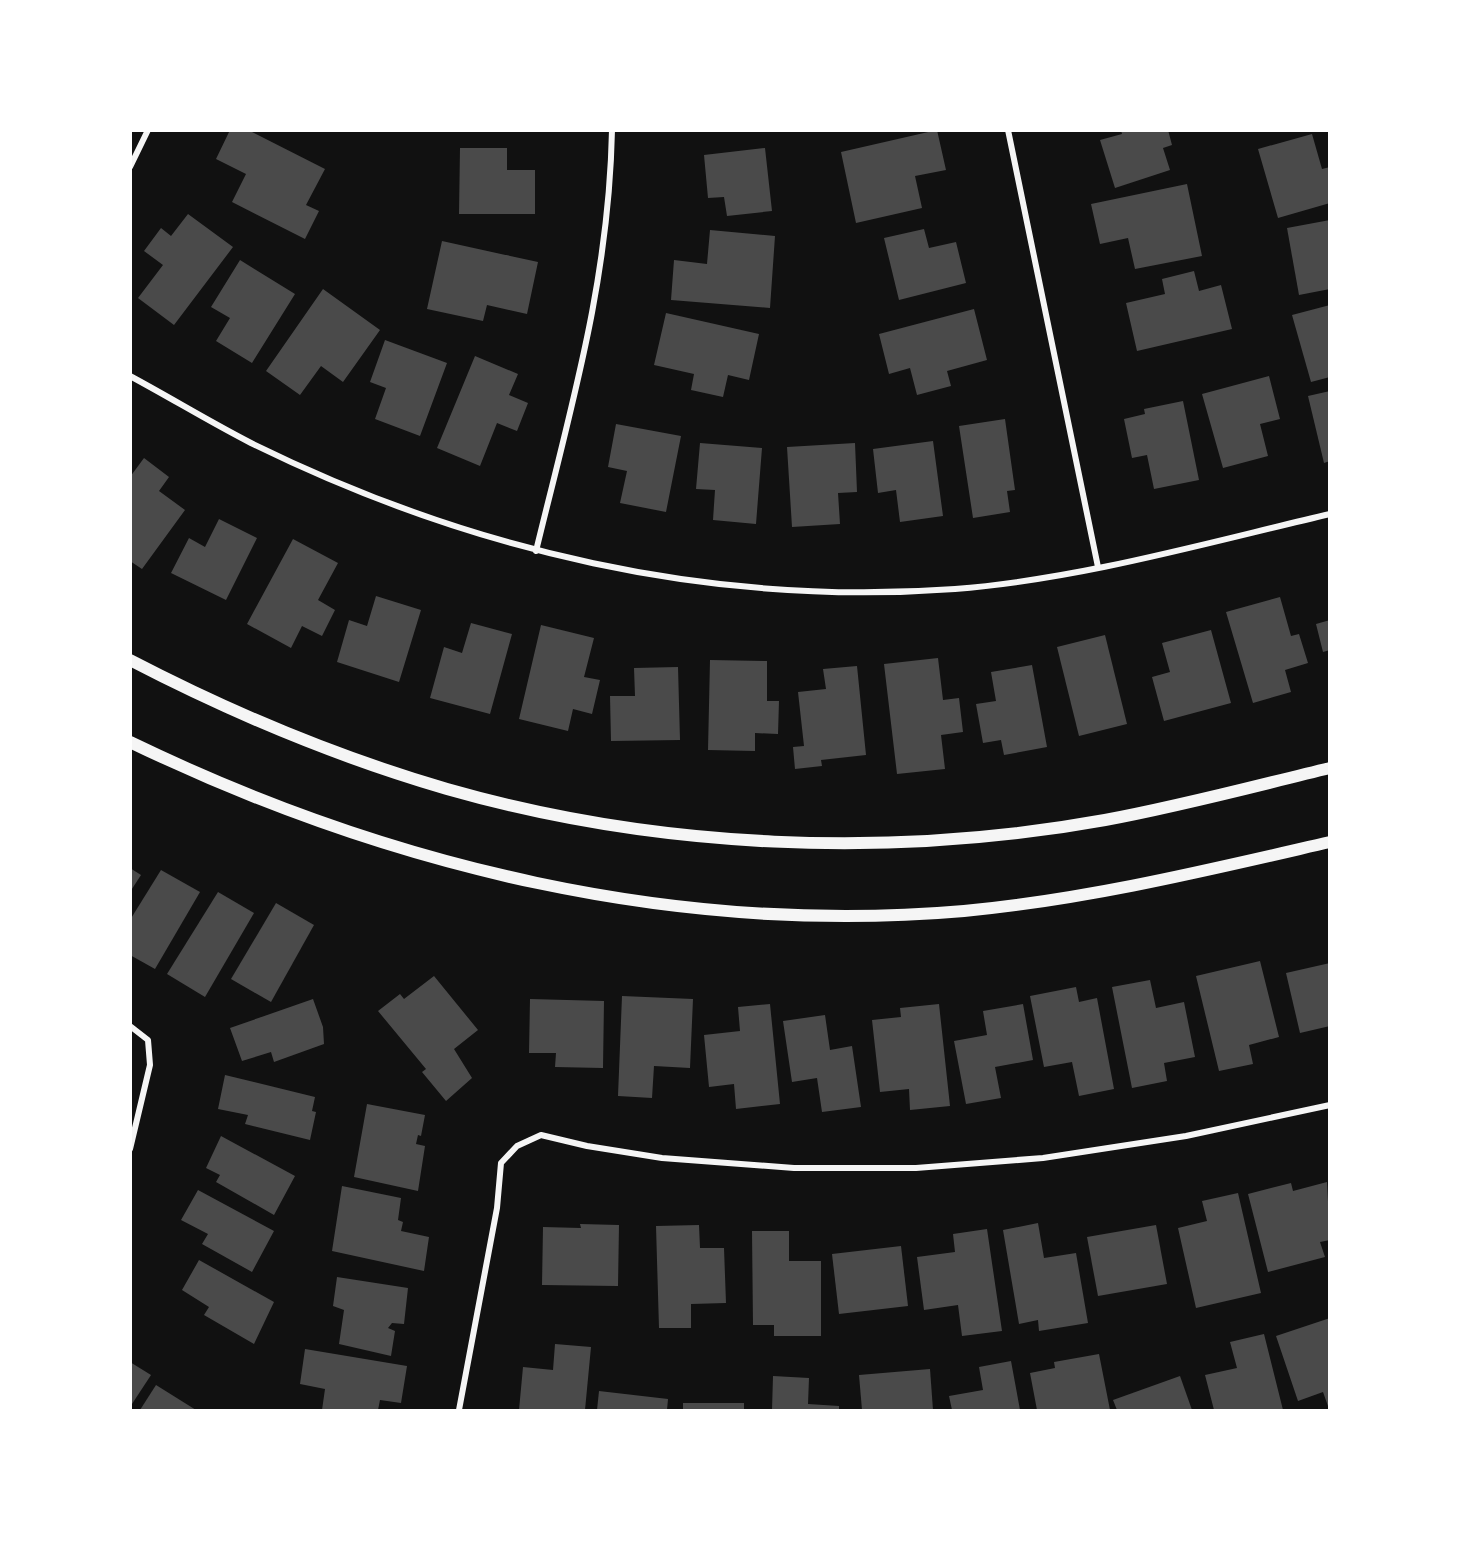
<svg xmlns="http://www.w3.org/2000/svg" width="1460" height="1541" font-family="'Fira Sans',sans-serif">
  <rect width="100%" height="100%" fill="#111"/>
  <!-- building -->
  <g fill="#4a4a4a">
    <polygon points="230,130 248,130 325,169 306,205 319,211 305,239 232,202 246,174 216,159"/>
    <polygon points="937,130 946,170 915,176 922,208 856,223 841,152"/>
    <polygon points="1121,130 1168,130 1172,145 1163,148 1170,170 1115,188 1100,140 1122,134"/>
    <polygon points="1312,134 1322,169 1330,167 1330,203 1278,218 1258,149"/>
    <polygon points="460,148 507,148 507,170 535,170 535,214 459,214"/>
    <polygon points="765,148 772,211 727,216 724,197 708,198 704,155"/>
    <polygon points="1187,184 1202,256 1135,269 1128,238 1100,244 1091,204"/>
    <polygon points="188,214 233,247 174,325 138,298 163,265 144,251 161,228 171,236"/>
    <polygon points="1330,220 1330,289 1299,295 1287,228"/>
    <polygon points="924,229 929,248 956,242 966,283 899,300 884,238"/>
    <polygon points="710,230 775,236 770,308 671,300 674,260 707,264"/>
    <polygon points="442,241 538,262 527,314 487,305 483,321 427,309"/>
    <polygon points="240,260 295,294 252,363 216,341 230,318 211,307"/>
    <polygon points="1194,271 1199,291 1221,285 1232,329 1137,351 1126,303 1165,294 1162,279"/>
    <polygon points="323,289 380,330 343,382 321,366 300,395 266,371"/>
    <polygon points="1330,305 1330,377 1311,382 1292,315"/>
    <polygon points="974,309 987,360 947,371 951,386 917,395 910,368 889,374 879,334"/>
    <polygon points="666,313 759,334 749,380 728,375 723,397 691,390 694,374 654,365"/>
    <polygon points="385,340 447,363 420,436 375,419 386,388 370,382"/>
    <polygon points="475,356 518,374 509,395 528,403 517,431 497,423 480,466 437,448"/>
    <polygon points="1269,376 1280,419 1260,424 1268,456 1223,468 1202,394"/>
    <polygon points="1330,391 1330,461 1324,463 1308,396"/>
    <polygon points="1183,401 1199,480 1154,489 1147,455 1132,458 1124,419 1145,414 1144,409"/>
    <polygon points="1005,419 1015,490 1007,491 1010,512 973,518 959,426"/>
    <polygon points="616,424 681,436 666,512 620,503 627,471 608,467"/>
    <polygon points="933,441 943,516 900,522 896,490 878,493 873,449"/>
    <polygon points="700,443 762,448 756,524 713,520 715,490 696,489"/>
    <polygon points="855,443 857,492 838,493 840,524 792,527 787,447"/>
    <polygon points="144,458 169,477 159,491 185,510 142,569 130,561 130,477"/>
    <polygon points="219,519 257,538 226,600 171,573 189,538 205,547"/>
    <polygon points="293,539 338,563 318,600 335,610 322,636 302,626 291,648 247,624"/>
    <polygon points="376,596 421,610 399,682 337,662 349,620 367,626"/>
    <polygon points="1280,597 1291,636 1299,634 1308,663 1285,670 1291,692 1253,703 1226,612"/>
    <polygon points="1330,620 1330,650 1323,652 1316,624"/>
    <polygon points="471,623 512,634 490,714 430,698 444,647 462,653"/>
    <polygon points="541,625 594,638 584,677 600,680 592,714 573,709 568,731 519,719"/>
    <polygon points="1211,630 1231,703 1164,721 1152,677 1170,672 1162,643"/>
    <polygon points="1105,635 1127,724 1079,736 1057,647"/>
    <polygon points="938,658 943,700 959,698 963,732 941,735 945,769 897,774 884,664"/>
    <polygon points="710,660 767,661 767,701 779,701 778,734 755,733 755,751 708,750"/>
    <polygon points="1032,665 1047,747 1004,755 1001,740 983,743 976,704 996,701 991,672"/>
    <polygon points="857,666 866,755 821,760 822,766 795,769 793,747 804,746 798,692 826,689 823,669"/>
    <polygon points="678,667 680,740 611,741 610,696 635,696 634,668"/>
    <polygon points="130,868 141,875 130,892"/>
    <polygon points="161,870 200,892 155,969 130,955 130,920"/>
    <polygon points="218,892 254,913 205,997 167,974"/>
    <polygon points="276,903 314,925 271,1002 231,979"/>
    <polygon points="1260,961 1279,1037 1249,1045 1253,1064 1219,1071 1196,976"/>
    <polygon points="1330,963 1330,1026 1300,1033 1286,973"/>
    <polygon points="434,976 478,1030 454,1049 472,1078 446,1101 422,1072 426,1069 378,1011 400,994 404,999"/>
    <polygon points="1150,980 1156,1008 1184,1002 1195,1057 1164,1063 1167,1081 1132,1088 1112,987"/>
    <polygon points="1076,987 1079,1002 1097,998 1114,1089 1079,1096 1072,1062 1044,1067 1030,996"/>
    <polygon points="622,996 693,999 690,1068 654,1066 652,1098 618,1096"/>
    <polygon points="313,999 323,1027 324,1044 274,1062 271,1052 242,1061 230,1028"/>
    <polygon points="530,999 604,1001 603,1068 555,1067 556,1053 529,1053"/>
    <polygon points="770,1004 780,1104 736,1109 734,1084 709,1087 704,1035 740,1031 738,1007"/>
    <polygon points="939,1004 950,1106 910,1110 909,1089 880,1092 872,1020 901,1017 900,1008"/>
    <polygon points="1023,1004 1033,1060 995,1067 1001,1098 966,1104 954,1041 987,1035 983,1011"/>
    <polygon points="825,1015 830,1050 852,1046 861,1107 822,1112 817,1078 792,1082 783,1021"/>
    <polygon points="225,1075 315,1097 312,1111 316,1112 310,1140 245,1124 248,1115 218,1109"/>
    <polygon points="367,1104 425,1115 421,1136 418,1135 416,1144 425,1146 418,1191 354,1177"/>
    <polygon points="221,1136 295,1176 274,1215 216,1182 220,1175 206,1168"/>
    <polygon points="1327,1182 1330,1240 1320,1242 1325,1257 1268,1272 1248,1194 1291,1183 1293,1191"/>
    <polygon points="342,1186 401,1198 398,1220 403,1222 401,1231 429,1237 424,1271 332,1251"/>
    <polygon points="198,1190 274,1231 252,1272 202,1244 208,1234 181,1220"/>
    <polygon points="1238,1193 1261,1293 1196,1308 1178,1228 1207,1221 1202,1201"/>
    <polygon points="1038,1223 1044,1258 1076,1253 1088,1323 1039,1331 1038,1320 1019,1324 1003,1230"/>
    <polygon points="580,1224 619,1225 618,1286 542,1285 543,1227 581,1228"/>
    <polygon points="699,1225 700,1248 724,1248 726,1303 691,1304 691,1328 659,1328 656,1226"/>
    <polygon points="1156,1225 1167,1284 1098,1296 1087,1237"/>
    <polygon points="987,1229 1002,1331 962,1336 958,1305 924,1310 917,1257 955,1252 953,1234"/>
    <polygon points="752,1231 789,1231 789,1261 821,1261 821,1336 774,1336 774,1325 753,1325"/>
    <polygon points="901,1246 908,1306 839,1314 832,1254"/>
    <polygon points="199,1260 274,1302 254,1344 204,1315 209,1307 182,1290"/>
    <polygon points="337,1277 408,1288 404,1324 392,1323 388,1328 395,1331 391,1356 339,1344 344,1310 333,1306"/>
    <polygon points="1330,1318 1330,1409 1329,1409 1323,1392 1298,1401 1276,1336"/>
    <polygon points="1264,1334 1283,1410 1214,1410 1205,1375 1237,1368 1230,1342"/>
    <polygon points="555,1344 591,1347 585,1410 519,1410 523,1367 553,1370"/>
    <polygon points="305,1349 407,1366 401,1403 380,1400 378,1410 322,1410 325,1389 300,1384"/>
    <polygon points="1099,1354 1110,1410 1037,1410 1030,1373 1055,1368 1054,1362"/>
    <polygon points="1011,1361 1020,1410 952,1410 949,1396 983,1390 979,1367"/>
    <polygon points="130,1362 151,1375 130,1407"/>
    <polygon points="930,1369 933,1410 862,1410 859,1375"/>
    <polygon points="773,1376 809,1378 808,1404 839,1406 839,1410 772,1410"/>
    <polygon points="1180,1376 1192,1410 1117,1410 1113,1400"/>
    <polygon points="156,1385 196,1410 140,1410"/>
    <polygon points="599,1391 668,1399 667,1410 597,1410"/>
    <rect x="683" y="1403" width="61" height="7"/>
  </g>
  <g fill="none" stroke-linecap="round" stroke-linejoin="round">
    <!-- minor -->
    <g stroke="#f5f5f5" stroke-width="6">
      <polyline points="1008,130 1098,567"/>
      <polyline points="130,167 148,130"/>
      <path d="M130 376C171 398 210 422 251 443 470 551 710 607 955 589 1081 579 1206 543 1330 514"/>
      <path d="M536 551C571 407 609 280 612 130"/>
      <polyline points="130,1026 148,1040 150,1065 130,1149"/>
      <polyline points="459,1410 497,1208 501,1163 517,1146 541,1135 587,1146 662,1158 794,1168 916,1168 1043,1158 1186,1136 1330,1105"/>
    </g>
    <!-- secondary -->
    <g stroke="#f5f5f5" stroke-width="12">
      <path d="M130 660C232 713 337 757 447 789 657 849 890 859 1105 820 1181 806 1255 786 1330 768"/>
      <path d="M130 742C389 867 676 936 964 911 1089 899 1208 870 1330 842"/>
    </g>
  </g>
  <!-- border -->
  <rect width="1460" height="1541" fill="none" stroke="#ffffff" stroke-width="264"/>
</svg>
